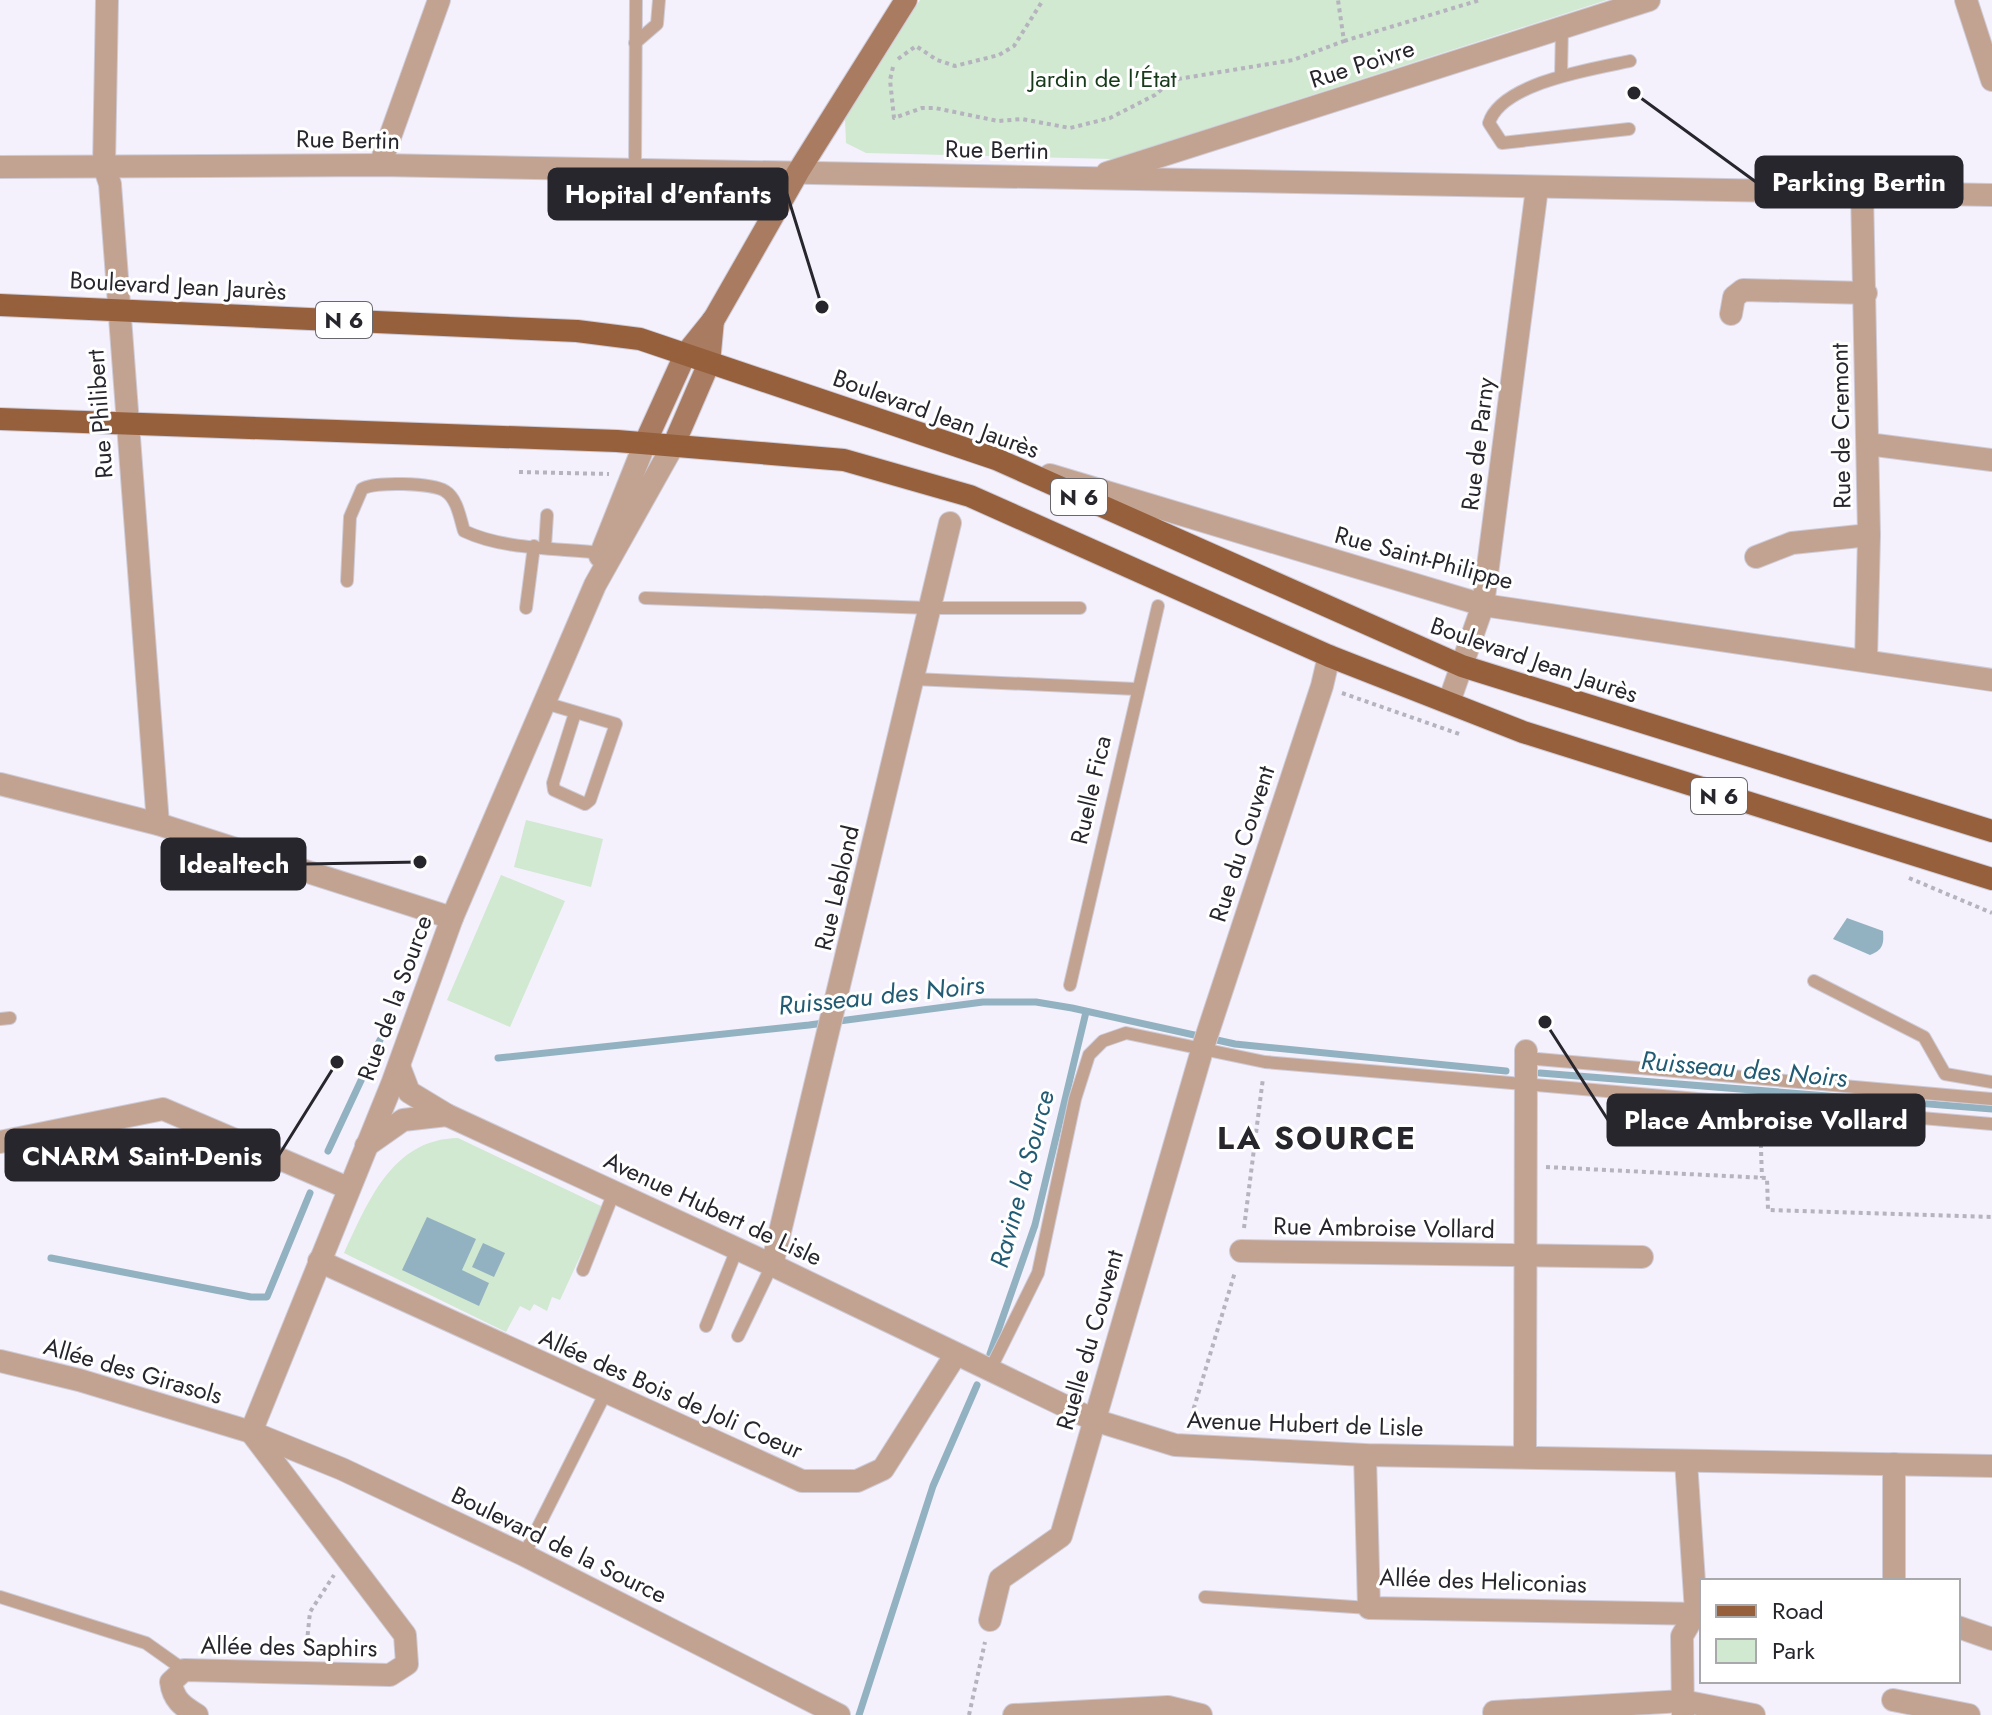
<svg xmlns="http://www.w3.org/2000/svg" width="1992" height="1715" font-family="Jost,sans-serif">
  <rect width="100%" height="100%" fill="#f4f1fd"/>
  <!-- green -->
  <g fill="#d1e8d1">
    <polygon points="920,0 1607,0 1113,159 866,153 846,143 845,119"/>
    <polygon points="526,820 603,839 591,887 514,867"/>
    <polygon points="501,875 565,901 510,1027 447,1000"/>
    <path d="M458 1138 603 1207 560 1300 552 1297 547 1311 534 1304 530 1311 520 1306 506 1332 344 1253C368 1202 392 1139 458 1138Z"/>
  </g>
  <!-- water -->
  <g fill="#93b2c1">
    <path d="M1847 918 1883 931C1884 944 1883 950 1870 955L1833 939Z"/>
    <polygon points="427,1217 476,1239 462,1270 489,1283 479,1306 402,1270"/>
    <polygon points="483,1243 505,1253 494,1277 472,1267"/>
  </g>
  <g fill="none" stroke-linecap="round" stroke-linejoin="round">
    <!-- stream -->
    <g stroke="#93b2c1" stroke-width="7">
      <polyline points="498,1058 809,1025 983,1002 1036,1002 1072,1008 1235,1044 1506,1071"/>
      <polyline points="1540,1073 1992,1109"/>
      <polyline points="328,1151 380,1040"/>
      <polyline points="51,1258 251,1297 267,1297 310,1193"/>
      <polyline points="990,1354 1035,1225 1086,1012"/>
      <polyline points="859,1715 933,1486 977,1385"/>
    </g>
    <defs>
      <g id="service">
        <polyline points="635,43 657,24 659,0"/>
        <polyline points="1561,76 1562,28"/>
        <path d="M1629 129 1502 143 1489 123C1501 83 1592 69 1630 61"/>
        <polyline points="635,169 636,0"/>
        <polyline points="545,547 547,515"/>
        <path d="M347 581 350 517 362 489C374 481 432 483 445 491 457 498 460 518 464 531 504 550 557 548 601 553"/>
        <polyline points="645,598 929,608 1080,608"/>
        <polyline points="526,608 534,546"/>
        <polyline points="914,679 1136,689"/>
        <polyline points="545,703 616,724 590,800 585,804 554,790 553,783 575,713"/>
        <polyline points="1814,981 1924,1037 1945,1074 1992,1082"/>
        <polyline points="1070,985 1158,606"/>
        <polyline points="0,1019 10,1018"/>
        <polyline points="1526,1058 1992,1099"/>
        <polyline points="583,1270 614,1192"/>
        <polyline points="706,1326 737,1249"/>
        <polyline points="738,1336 772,1265"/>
        <polyline points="990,1370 1038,1273 1075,1099 1089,1055 1103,1041 1126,1033 1265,1062 1992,1124"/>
        <polyline points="524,1555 605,1394"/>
        <polyline points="0,1597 146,1643 184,1670"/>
        <polyline points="1205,1597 1369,1608"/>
      </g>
      <g id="minor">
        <polyline points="107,0 104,166 110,184 158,824"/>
        <polyline points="380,165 439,0"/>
        <polyline points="0,167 380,165 1992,195"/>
        <polyline points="1107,173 1649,0"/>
        <polyline points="1862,191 1869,535 1866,661"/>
        <polyline points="1731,314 1734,297 1743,290 1866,293"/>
        <polyline points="1868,444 1992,460"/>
        <polyline points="1050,475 1483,605 1992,680"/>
        <polyline points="1756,557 1792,543 1869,535"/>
        <polyline points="1449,702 1483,605 1537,188"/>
        <polyline points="0,784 158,824 452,918"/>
        <polyline points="0,1142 163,1109 348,1188"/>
        <polyline points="1241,1251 1642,1257"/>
        <polyline points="319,1261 802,1481 857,1481 883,1469 956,1354"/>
        <polyline points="772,1265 950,523"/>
        <polyline points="1365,1455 1369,1608 1702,1614"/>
        <polyline points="1525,1457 1526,1051"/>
        <polyline points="1894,1464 1894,1581"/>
        <polyline points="990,1620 1000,1579 1061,1536 1203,1047 1322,686 1329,656"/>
        <polyline points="1958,1627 1992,1639"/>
        <polyline points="1893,1700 1969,1715"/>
        <polyline points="1494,1712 1683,1701 1754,1715"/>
        <path d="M197 1715C182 1706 173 1699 171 1682L184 1670 390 1675 407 1664 405 1635 251 1432"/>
        <polyline points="1014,1715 1168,1707 1201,1715"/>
        <polyline points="1683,1715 1682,1636 1696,1612 1686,1461"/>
      </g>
      <g id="tertiary">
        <polyline points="1966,0 1992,80"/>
        <polyline points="600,556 645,443"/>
        <polyline points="399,1066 409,1092 447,1115 772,1265 1094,1420 1175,1445 1365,1455 1992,1466"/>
        <polyline points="366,1146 403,1120 447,1115"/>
        <polyline points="0,1361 79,1380 251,1432 342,1469 524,1555 839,1715"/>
        <polyline points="251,1432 392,1084 452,918 595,585 674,444"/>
      </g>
      <g id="secondary">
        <polyline points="645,443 685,355 714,319 798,172 906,0"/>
        <polyline points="674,444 709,363 713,320"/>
      </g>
      <g id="primary">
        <polyline points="0,305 577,331 640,339 996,459 1462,666 1992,831"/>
        <polyline points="0,419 617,441 844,460 970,496 1329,656 1523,732 1992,879"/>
      </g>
    </defs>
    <!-- service casing -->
    <use href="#service" stroke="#cfccd8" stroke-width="14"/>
    <!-- minor casing -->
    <use href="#minor" stroke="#cfccd8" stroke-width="24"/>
    <!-- tertiary casing -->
    <use href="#tertiary" stroke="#cfccd8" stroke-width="24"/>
    <!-- secondary casing -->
    <use href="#secondary" stroke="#cfccd8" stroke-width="24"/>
    <!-- primary casing -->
    <use href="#primary" stroke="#cfccd8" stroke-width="24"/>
    <!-- path -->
    <g stroke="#b5b3be" stroke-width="4" stroke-dasharray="4 4" stroke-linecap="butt">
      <polyline points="1344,41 1480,0"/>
      <polyline points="898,59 916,46 937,60 955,66 999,55 1014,46 1043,0"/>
      <polyline points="893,67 890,80 894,118 922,108 935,108 998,121 1022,119 1070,128 1110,118 1155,95 1172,80 1293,60 1344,41 1338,0"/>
      <polyline points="519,472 609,474"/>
      <polyline points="1342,693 1462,735"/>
      <polyline points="1909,878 1992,913"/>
      <polyline points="1760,1120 1762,1178"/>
      <polyline points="1546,1167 1767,1178 1768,1210 1992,1217"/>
      <polyline points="1244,1228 1263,1078"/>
      <polyline points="1189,1424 1235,1272"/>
      <polyline points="306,1651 310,1612 334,1575"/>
      <polyline points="969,1715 985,1642"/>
    </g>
    <!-- service -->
    <use href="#service" stroke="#c2a391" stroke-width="12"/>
    <!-- minor -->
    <use href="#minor" stroke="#c2a391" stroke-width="22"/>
    <!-- tertiary -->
    <use href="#tertiary" stroke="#c2a391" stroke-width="22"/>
    <!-- secondary -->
    <use href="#secondary" stroke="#a97c61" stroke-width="22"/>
    <!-- primary -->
    <use href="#primary" stroke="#96603d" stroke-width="22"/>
  </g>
  <g text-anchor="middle" stroke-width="6" stroke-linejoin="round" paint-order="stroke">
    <!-- shield labels -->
    <g fill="#fff" stroke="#68676c" stroke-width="2">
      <rect x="316" y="302" width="56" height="36" rx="6"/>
      <rect x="1051" y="479" width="56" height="36" rx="6"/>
      <rect x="1691" y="778" width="56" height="36" rx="6"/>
    </g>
    <g font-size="22" font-weight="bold" fill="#27262d">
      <text x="344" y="328">N 6</text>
      <text x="1079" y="505">N 6</text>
      <text x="1719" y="804">N 6</text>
    </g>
    <!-- street labels -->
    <g font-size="24" fill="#27262d" stroke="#fff">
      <text transform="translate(1362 64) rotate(-18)" y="8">Rue Poivre</text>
      <text transform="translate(348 140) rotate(1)" y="8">Rue Bertin</text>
      <text transform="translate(997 150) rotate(1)" y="8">Rue Bertin</text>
      <text transform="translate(178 286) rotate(3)" y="8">Boulevard Jean Jaurès</text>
      <text transform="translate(100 414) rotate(-94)" y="8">Rue Philibert</text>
      <text transform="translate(936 414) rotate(20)" y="8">Boulevard Jean Jaurès</text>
      <text transform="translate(1841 426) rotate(-91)" y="8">Rue de Cremont</text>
      <text transform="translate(1478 444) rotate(-83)" y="8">Rue de Parny</text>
      <text transform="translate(1424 558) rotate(15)" y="8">Rue Saint-Philippe</text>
      <text transform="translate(1534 660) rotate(19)" y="8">Boulevard Jean Jaurès</text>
      <text transform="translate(1091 790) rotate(-77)" y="8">Ruelle Fica</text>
      <text transform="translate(1242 844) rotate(-72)" y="8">Rue du Couvent</text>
      <text transform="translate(837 888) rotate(-77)" y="8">Rue Leblond</text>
      <text transform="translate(395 998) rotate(-70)" y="8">Rue de la Source</text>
      <text transform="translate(713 1209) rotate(25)" y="8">Avenue Hubert de Lisle</text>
      <text transform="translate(1384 1228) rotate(1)" y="8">Rue Ambroise Vollard</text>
      <text transform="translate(1090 1340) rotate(-74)" y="8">Ruelle du Couvent</text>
      <text transform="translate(133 1371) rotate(16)" y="8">Allée des Girasols</text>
      <text transform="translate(671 1394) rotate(24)" y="8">Allée des Bois de Joli Coeur</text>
      <text transform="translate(1305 1424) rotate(2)" y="8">Avenue Hubert de Lisle</text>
      <text transform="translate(559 1545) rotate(26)" y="8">Boulevard de la Source</text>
      <text transform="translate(1483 1581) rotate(2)" y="8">Allée des Heliconias</text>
      <text transform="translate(289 1647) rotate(1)" y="8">Allée des Saphirs</text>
    </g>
    <!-- park labels -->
    <g font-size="24" fill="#173b1a" stroke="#fff">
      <text x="1103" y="87">Jardin de l'État</text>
    </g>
    <!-- water labels -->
    <g font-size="26" font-style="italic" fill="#225c74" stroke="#fff">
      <text transform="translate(881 995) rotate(-6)" y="9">Ruisseau des Noirs</text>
      <text transform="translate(1744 1069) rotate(5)" y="9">Ruisseau des Noirs</text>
      <text transform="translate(1022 1179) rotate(-75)" y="9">Ravine la Source</text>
    </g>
    <!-- district labels -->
    <g font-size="32" font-weight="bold" letter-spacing="2" fill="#27262d" stroke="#fff">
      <text x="1317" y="1149">LA SOURCE</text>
    </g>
  </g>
  <!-- callouts -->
  <path fill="none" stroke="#27262d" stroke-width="3" d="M1634 93L1756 182M822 307L787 194M420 862L305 864M1545 1022L1608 1120M337 1062L279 1155"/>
  <g fill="#27262d" stroke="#fff" stroke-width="3">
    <circle cx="1634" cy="93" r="8"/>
    <circle cx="822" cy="307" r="8"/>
    <circle cx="420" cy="862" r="8"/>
    <circle cx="1545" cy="1022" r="8"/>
    <circle cx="337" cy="1062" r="8"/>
  </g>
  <g fill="#27262d" stroke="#27262d" stroke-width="3">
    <rect x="1756" y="157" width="206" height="50" rx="8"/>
    <rect x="549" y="169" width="238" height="50" rx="8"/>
    <rect x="162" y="839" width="143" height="50" rx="8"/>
    <rect x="1608" y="1095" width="316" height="50" rx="8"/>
    <rect x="6" y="1130" width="273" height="50" rx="8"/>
  </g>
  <g font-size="26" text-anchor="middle" font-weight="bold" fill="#fff">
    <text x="1859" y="191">Parking Bertin</text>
    <text x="668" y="203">Hopital d'enfants</text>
    <text x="234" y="873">Idealtech</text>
    <text x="1766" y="1129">Place Ambroise Vollard</text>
    <text x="142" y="1165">CNARM Saint-Denis</text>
  </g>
  <!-- legend -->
  <rect x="1700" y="1579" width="260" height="104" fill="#ffffff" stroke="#a9a8ab" stroke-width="2"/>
  <rect x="1716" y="1605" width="40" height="12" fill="#96603d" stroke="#a9a8ab" stroke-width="2"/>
  <text x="1772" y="1619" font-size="24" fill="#27262d">Road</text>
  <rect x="1716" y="1639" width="40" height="24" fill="#d1e8d1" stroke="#a9a8ab" stroke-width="2"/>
  <text x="1772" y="1659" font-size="24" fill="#27262d">Park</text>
</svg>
